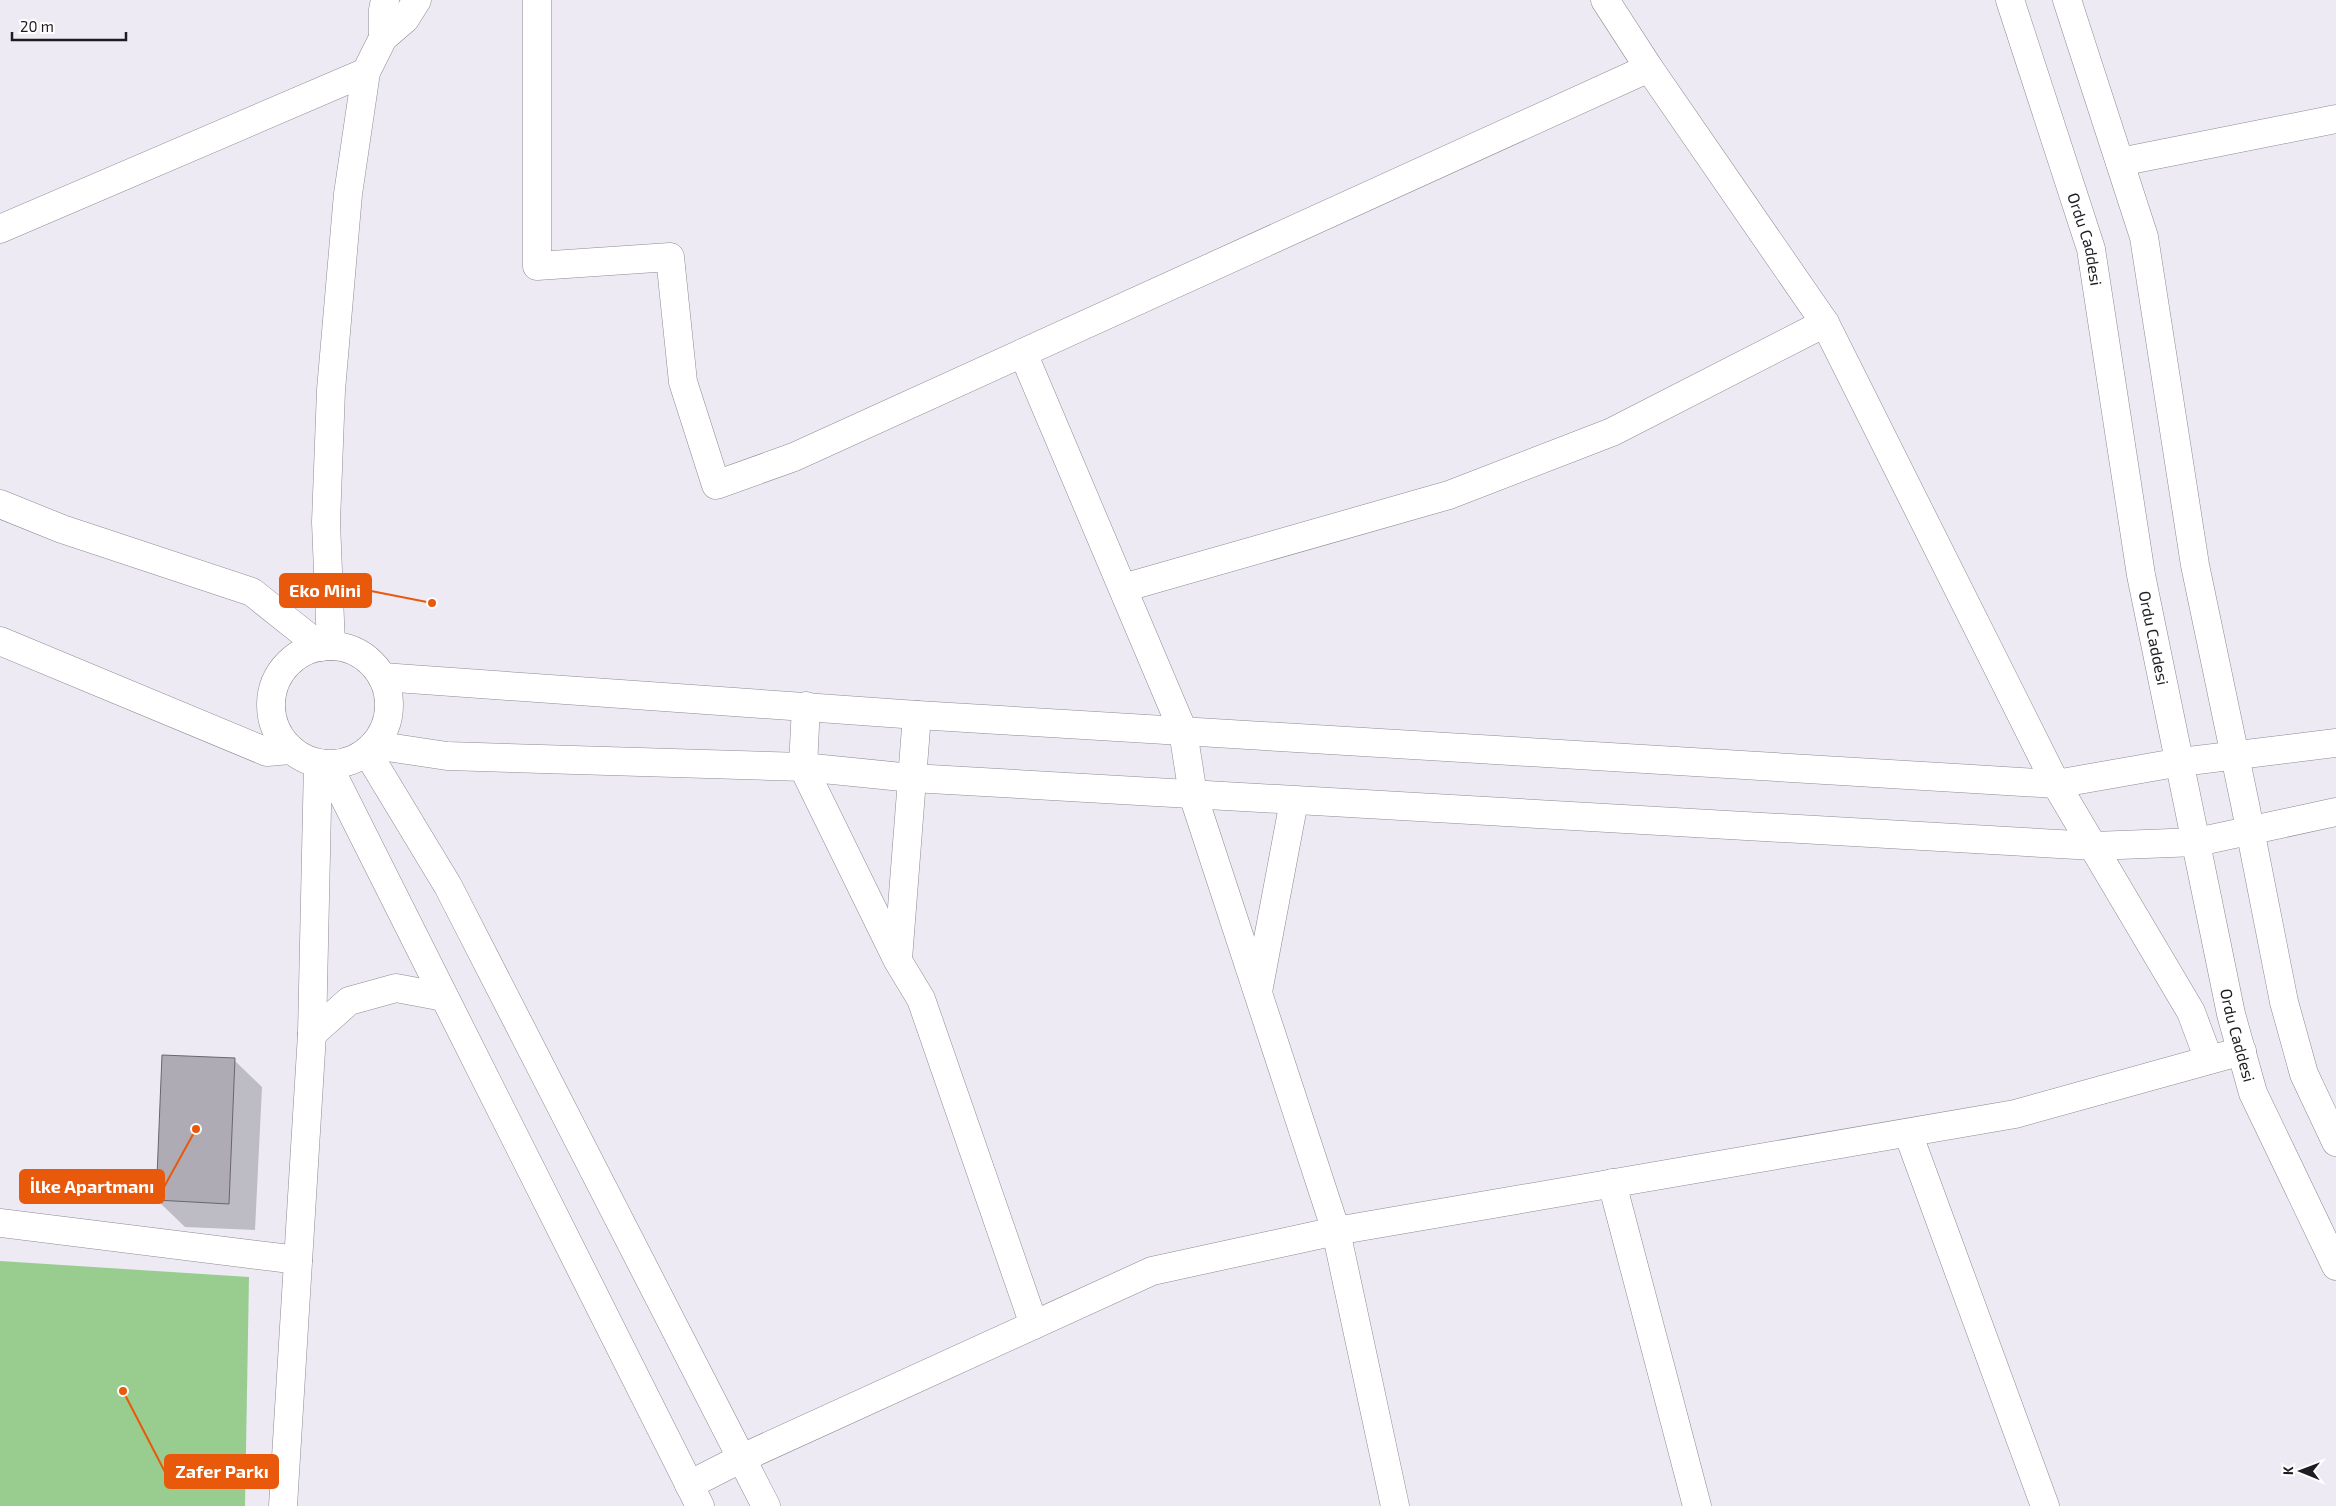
<svg xmlns="http://www.w3.org/2000/svg" width="2336" height="1506" font-family="'Exo 2',sans-serif">
  <rect width="100%" height="100%" fill="#edeaf4"/>
  <!-- green -->
  <polygon fill="#98cd8f" points="0,1261 249,1277 245,1506 0,1506"/>
  <!-- shadow -->
  <polygon fill="#0003" points="234,1060 262,1087 255,1230 185,1227 157,1200"/>
  <!-- building -->
  <polygon fill="#afabb5" stroke="#6a666f" points="162,1055 235,1058 229,1204 156,1200"/>
  <g fill="none" stroke-linecap="round" stroke-linejoin="round">
    <defs>
      <g id="minor">
        <polyline points="537,0 537,266 670,257 683,382 716,485 794,457 1649,68"/>
        <polyline points="1605,0 1649,68 1825,323 2056,784 2191,1012 2209,1060"/>
        <polyline points="383,38 383,10 385,0"/>
        <polyline points="2120,162 2336,119"/>
        <polyline points="0,229 366,72"/>
        <polyline points="1023,353 1183,731 1193,795 1336,1231 1395,1506"/>
        <polyline points="0,504 62,529 252,592 321,647"/>
        <polyline points="1123,588 1449,495 1612,432 1825,323"/>
        <polyline points="0,641 267,752 290,750"/>
        <circle cx="330" cy="705" r="59"/>
        <polyline points="331,646 326,522 331,390 348,194 366,72 383,38 405,19 417,0"/>
        <polyline points="382,677 917,715 2056,784 2181,762 2336,743"/>
        <polyline points="806,706 803,767 898,961 921,999 1034,1325"/>
        <polyline points="374,745 447,756 803,767 912,778 2094,846 2197,842 2336,812"/>
        <polyline points="367,752 448,886 766,1506"/>
        <polyline points="328,765 700,1506"/>
        <polyline points="898,959 917,715"/>
        <polyline points="1258,992 1294,801"/>
        <polyline points="312,1034 349,1001 396,988 444,997"/>
        <polyline points="1908,1133 2045,1506"/>
        <polyline points="1612,1183 1697,1506"/>
        <polyline points="0,1223 298,1260"/>
        <polyline points="689,1485 740,1459 1152,1271 1336,1231 2015,1114 2242,1051"/>
        <polyline points="283,1506 312,1034 318,763"/>
      </g>
      <g id="secondary">
        <path id="s1" d="M2010 0 2091 249 2141 575 2231 1014 2253 1093 2336 1266"/>
        <polyline points="2067,0 2144,237 2195,565 2245,804 2284,1002 2304,1074 2336,1142"/>
      </g>
    </defs>
    <!-- minor casing -->
    <use href="#minor" stroke="#8e8a94" stroke-width="29"/>
    <!-- secondary casing -->
    <use href="#secondary" stroke="#8e8a94" stroke-width="29"/>
    <!-- minor -->
    <use href="#minor" stroke="#fff" stroke-width="28"/>
    <!-- secondary -->
    <use href="#secondary" stroke="#fff" stroke-width="28"/>
  </g>
  <g text-anchor="middle" stroke-width="4.5" stroke-linejoin="round" paint-order="stroke">
    <!-- street labels -->
    <g font-size="16" fill="#1e1c20" stroke="#fff">
      <text dy="6" stroke="none"><textPath href="#s1" startOffset="251">Ordu Caddesi</textPath></text>
      <text dy="6" stroke="none"><textPath href="#s1" startOffset="656">Ordu Caddesi</textPath></text>
      <text dy="6" stroke="none"><textPath href="#s1" startOffset="1062">Ordu Caddesi</textPath></text>
    </g>
  </g>
  <!-- callouts -->
  <path fill="none" stroke="#e8590c" stroke-width="2" d="M432 603L371 591M196 1129L164 1187M123 1391L165 1472"/>
  <g fill="#e8590c" stroke="#fff" stroke-width="2">
    <circle cx="432" cy="603" r="5"/>
    <circle cx="196" cy="1129" r="5"/>
    <circle cx="123" cy="1391" r="5"/>
  </g>
  <g fill="#e8590c" stroke="#e8590c" stroke-width="2">
    <rect x="280" y="574" width="91" height="33" rx="5"/>
    <rect x="20" y="1170" width="144" height="33" rx="5"/>
    <rect x="165" y="1455" width="113" height="33" rx="5"/>
  </g>
  <g font-size="18" text-anchor="middle" font-weight="bold" fill="#fff">
    <text x="325" y="597">Eko Mini</text>
    <text x="92" y="1193">İlke Apartmanı</text>
    <text x="222" y="1478">Zafer Parkı</text>
  </g>
  <!-- north arrow -->
  <g transform="translate(2301 1471) rotate(271)" stroke="#ffffff" stroke-width="4" paint-order="stroke">
  <path d="M0-4L9 19L0 12L-9 19Z" fill="#1e1c20"/>
  <text y="-8" font-size="14" font-weight="bold" text-anchor="middle" fill="#1e1c20">K</text>
  </g>
  <!-- scale -->
  <path d="M12 32v8h114v-8" fill="none" stroke="#1e1c20" stroke-width="2.5"/>
  <text x="20" y="32" font-size="15" fill="#1e1c20" stroke="#ffffff" stroke-width="4" paint-order="stroke">20 m</text>
</svg>
